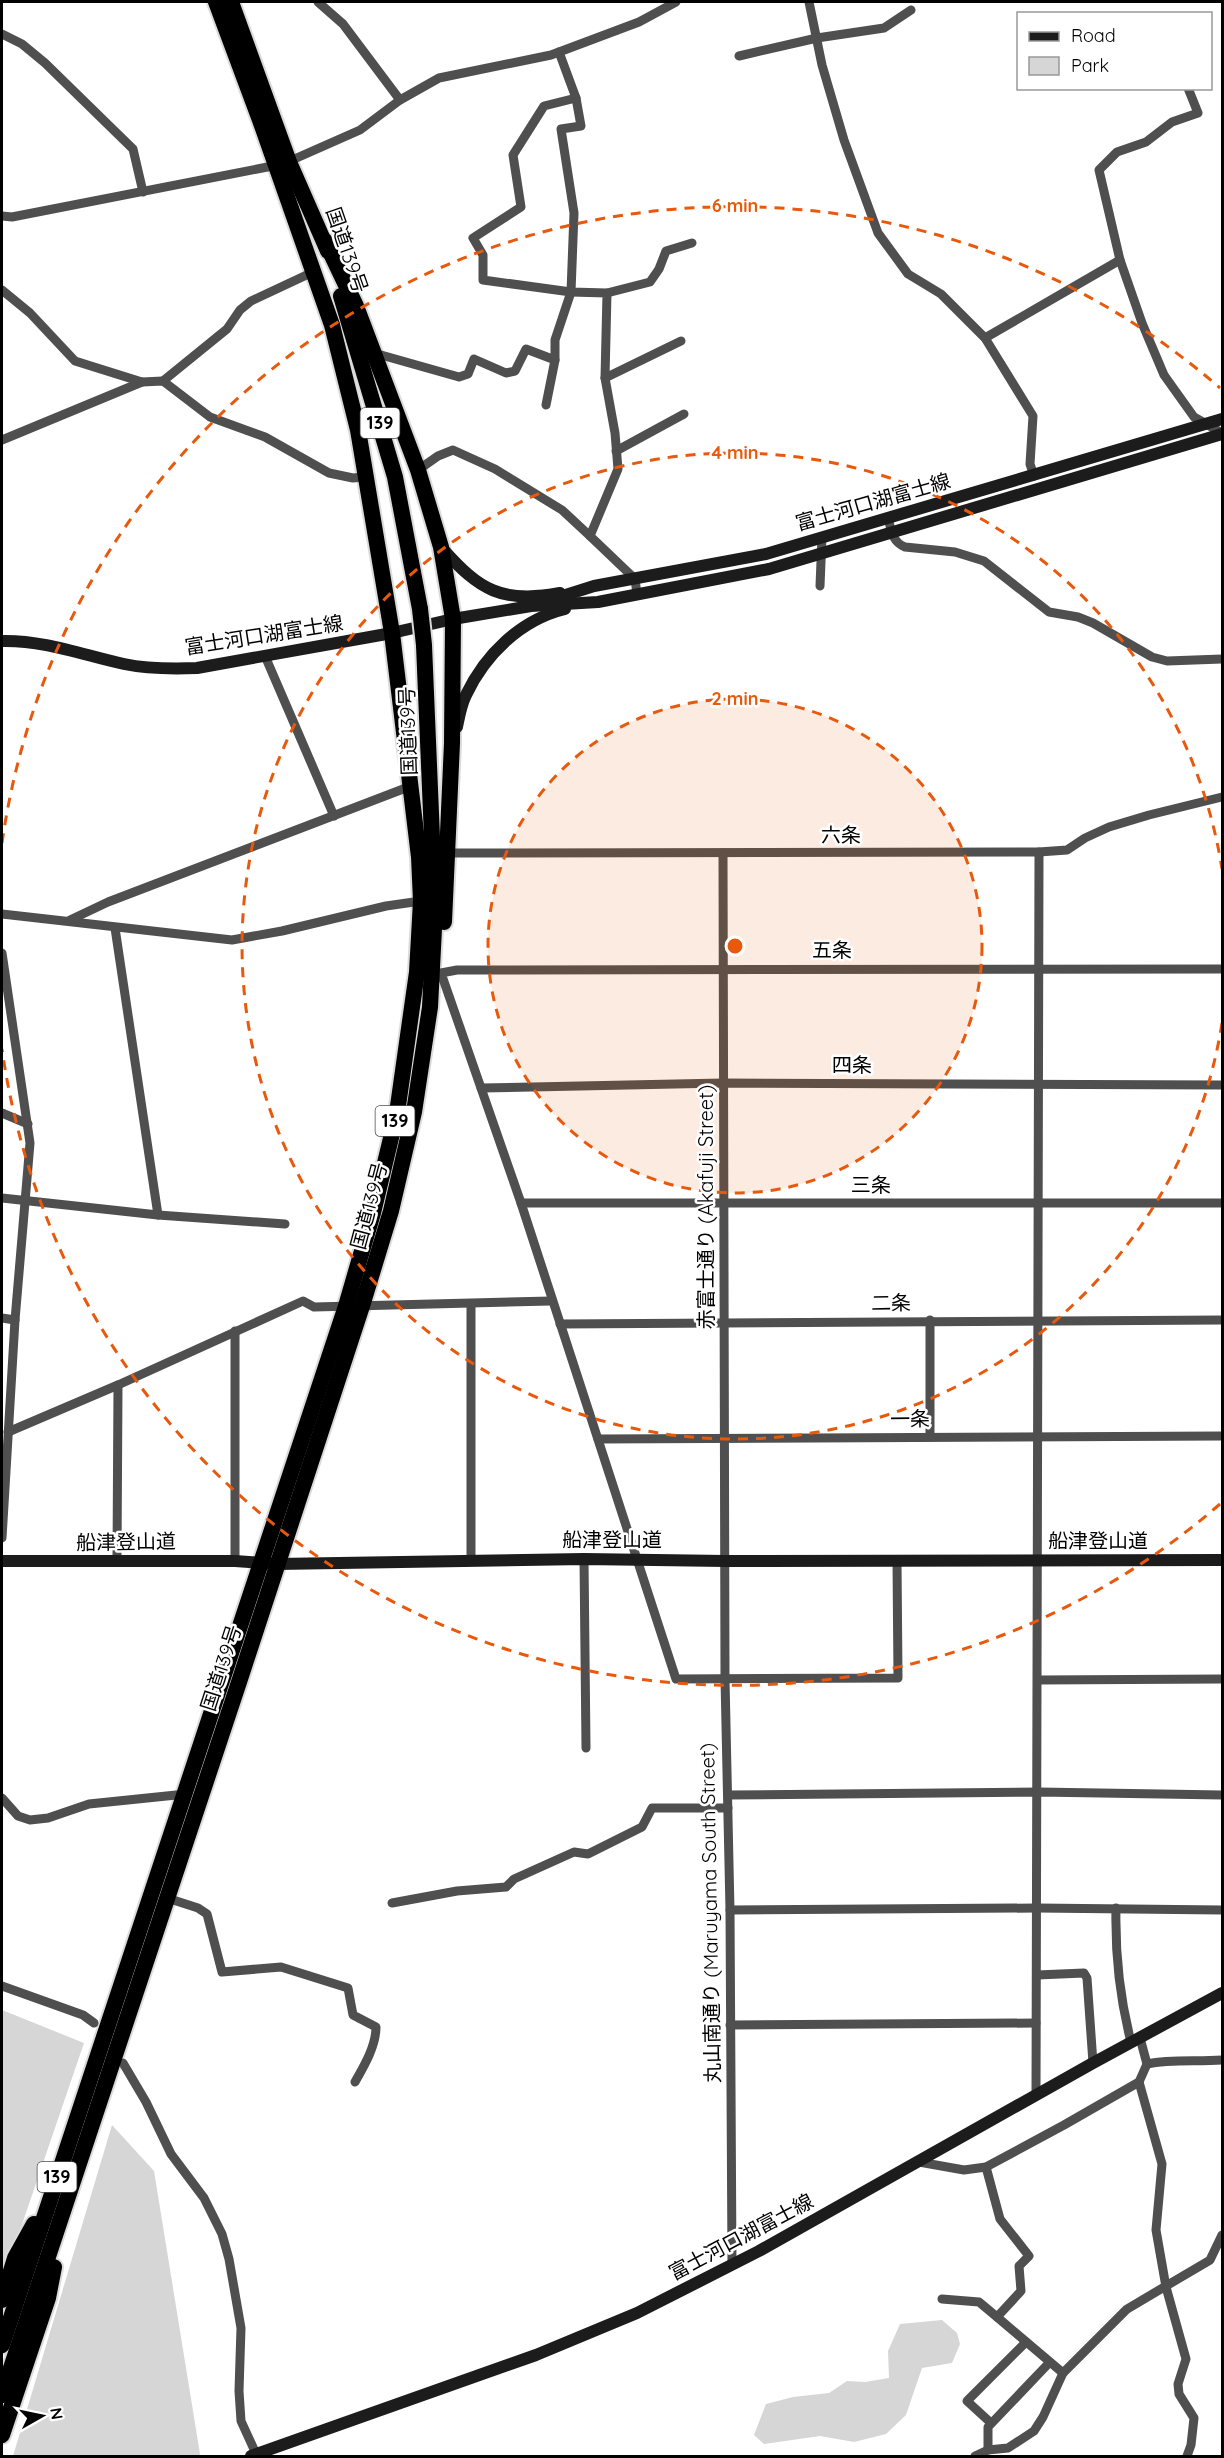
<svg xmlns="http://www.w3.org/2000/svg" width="1224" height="2458" font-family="Quicksand,'Noto Sans JP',sans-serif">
  <rect width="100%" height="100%" fill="#fff"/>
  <!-- green -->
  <g fill="#d6d6d6">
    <polygon points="2,2010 84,2043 2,2283"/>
    <polygon points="112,2125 154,2171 200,2454 199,2456 13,2456"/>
    <polygon points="942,2320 957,2333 960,2344 952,2363 922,2368 906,2415 886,2434 854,2442 820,2436 764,2444 754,2435 766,2404 793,2397 829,2393 847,2381 865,2382 889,2378 888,2351 900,2324"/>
  </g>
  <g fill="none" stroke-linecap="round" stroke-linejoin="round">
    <defs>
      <g id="highway">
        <polyline points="231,2 289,162 328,251"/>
        <polyline points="325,241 356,306 418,470 441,547 453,619 452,743 444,922"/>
        <polyline points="341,296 395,477 420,609"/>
        <polyline points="2,2300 15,2258 34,2224"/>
        <polyline points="2,2345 346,1306 373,1213 397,1113 417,972 421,901 419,857 392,633 358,430 332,325 260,120 216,2"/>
        <polyline points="2,2395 240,1679 362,1306 391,1211 414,1112 430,1007 435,909 424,645"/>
        <polyline points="2,2435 48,2298 54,2267"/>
      </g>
    </defs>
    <!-- highway casing -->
    <use href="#highway" stroke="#dbdbdb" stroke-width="20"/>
    <!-- street -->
    <g stroke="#4f4f4f" stroke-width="9">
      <polyline points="318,2 343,24 400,100"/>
      <polyline points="809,2 822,65 844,140 878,233 908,274 941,294 985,338 1033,416 1030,464 1034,476"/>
      <polyline points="2,34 22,44 45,63 133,149 143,192"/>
      <polyline points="559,52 576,98 544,106 513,155 521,207 473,238 483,255 483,280 571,292 607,293 605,378 615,433 618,469 590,536 635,579 637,594"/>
      <polyline points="739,56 817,38 884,28 911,10"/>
      <polyline points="1188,88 1198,113 1172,122 1146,142 1117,152 1099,170 1120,260 1142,323 1164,375 1194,417 1222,433"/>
      <polyline points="2,216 12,217 283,164 360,130 400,100 439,78 551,55 639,22 676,2"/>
      <polyline points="2,290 30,313 75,361 142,382"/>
      <polyline points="607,293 650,282 659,269 666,251 692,243"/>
      <polyline points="985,338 1120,260"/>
      <polyline points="374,353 459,377 468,374 474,359 506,373 515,371 526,349 555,360"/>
      <polyline points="605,378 681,341"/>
      <polyline points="163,381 227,329 240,310 251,301 313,272"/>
      <polyline points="546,405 555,360 555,340 571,292 574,213 561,129 581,126 576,98"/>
      <polyline points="2,440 142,382 163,381 210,417 265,437 329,473 353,478 364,477"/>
      <polyline points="616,451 684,414"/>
      <polyline points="418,470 438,456 453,450 495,469 562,510 590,536"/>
      <path d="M888 517C891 530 892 542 905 547L955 552 984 561 1049 612 1078 617 1093 623 1152 657 1167 661 1222 659"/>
      <polyline points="820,586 822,537"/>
      <polyline points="265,656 334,816"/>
      <polyline points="449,853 1039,852 1067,850 1085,838 1109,827 1149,815 1222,797"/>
      <polyline points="723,853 725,1679 730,1910 732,2264"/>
      <polyline points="2,914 232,940 282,931 386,906 421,901"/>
      <polyline points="70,920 108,902 411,786"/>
      <polyline points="115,928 158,1215"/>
      <polyline points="2,953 30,1143 15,1320 2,1538"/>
      <polyline points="481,1088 723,1083 1222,1085"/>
      <polyline points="2,1113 28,1124"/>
      <polyline points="2,1198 158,1215 285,1224"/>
      <polyline points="521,1203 1222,1203"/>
      <polyline points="2,1318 15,1320"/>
      <polyline points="930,1320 930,1437"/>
      <polyline points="560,1324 1222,1320"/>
      <polyline points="8,1432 118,1385 303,1301 314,1307 551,1301"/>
      <polyline points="598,1439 1222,1436"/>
      <polyline points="584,1559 586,1748"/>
      <polyline points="117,1561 118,1385"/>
      <polyline points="235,1561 235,1331"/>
      <polyline points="471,1561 471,1305"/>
      <polyline points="897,1561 898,1678 676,1679 521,1203 441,973 457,970 1222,969"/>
      <polyline points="1038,1680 1222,1679"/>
      <polyline points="728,1795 1039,1792 1222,1795"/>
      <polyline points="2,1798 18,1816 30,1820 48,1818 89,1804 186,1794"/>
      <path d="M167 1898 198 1908 207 1914 222 1972 281 1967 348 1988 353 2015 376 2027C376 2046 364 2066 355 2082"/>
      <polyline points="392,1903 457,1891 506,1887 514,1879 574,1852 588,1854 642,1827 652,1808 728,1808"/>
      <path d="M1116 1908C1115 1953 1120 1999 1131 2042"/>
      <polyline points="730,1910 1037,1908 1222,1910"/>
      <polyline points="1037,1975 1084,1973 1087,1978 1093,2063"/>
      <polyline points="2,1986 83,2015 94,2023"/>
      <polyline points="730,2025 1036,2023"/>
      <polyline points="123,2063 146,2102 171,2154 204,2198 222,2234 229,2259 241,2328 239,2391 241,2421 257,2456"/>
      <path d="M1147 2064C1172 2059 1197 2062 1222 2060"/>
      <polyline points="1139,2082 1162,2164 1156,2230 1166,2287 1186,2359 1178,2384 1179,2394 1194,2418 1191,2445 1187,2456"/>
      <polyline points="1036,2096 1039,852"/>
      <polyline points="919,2162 964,2170 986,2167 1064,2125 1139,2082 1147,2064 1140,2038"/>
      <polyline points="942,2299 979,2302 997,2317 1021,2291 1019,2266 1029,2256 1000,2219 986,2167"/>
      <polyline points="997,2317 1063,2373"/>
      <polyline points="991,2423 967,2401 1026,2342"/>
      <polyline points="988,2450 988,2427 1049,2363"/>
      <polyline points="975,2456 988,2450 1008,2448 1034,2431 1043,2417 1063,2373 1127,2309 1210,2260 1222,2235"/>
    </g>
    <!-- secondary -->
    <g stroke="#1c1c1c" stroke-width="12">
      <path d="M442 548C479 590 502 604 560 593"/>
      <polyline points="553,599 594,586 766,554 1222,419"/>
      <path d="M2 641C44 640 83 655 124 664 148 669 173 669 197 668L392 633 453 619 531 606 598 602 769 569 1222 434"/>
      <path d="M457 727C459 717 461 705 466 695 485 655 520 620 565 609"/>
      <polyline points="2,1561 235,1561 277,1564 584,1559 725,1561 1222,1560"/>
      <polyline points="251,2456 536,2355 637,2313 759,2251 1093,2063 1222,1993"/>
    </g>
    <!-- highway -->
    <use href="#highway" stroke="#000" stroke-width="16"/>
    <defs>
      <polyline id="highway-bridge" points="420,609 424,645"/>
    </defs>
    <!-- highway-bridge casing -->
    <use href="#highway-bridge" stroke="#dbdbdb" stroke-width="20" stroke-linecap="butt"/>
    <!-- highway-bridge -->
    <use href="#highway-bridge" stroke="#000" stroke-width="16"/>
  </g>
  <!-- distance rings -->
  <circle cx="735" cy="946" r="247" fill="#e8590c" fill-opacity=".12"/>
  <g fill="none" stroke="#e8590c" stroke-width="3" stroke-dasharray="10 8">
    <circle cx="735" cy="946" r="247"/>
    <path d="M1222 1023A493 493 0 1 1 1222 869"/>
    <path d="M1220 1504A740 740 0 0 1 2 1049M2 843A740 740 0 0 1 1220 388"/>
  </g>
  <g text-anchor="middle" stroke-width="5" stroke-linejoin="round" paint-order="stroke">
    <!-- shield labels -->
    <g fill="#fff" stroke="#4c4c4c" stroke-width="1.5">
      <rect x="360.5" y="408" width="39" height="30" rx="4.5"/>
      <rect x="375.5" y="1106" width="39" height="30" rx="4.5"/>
      <rect x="37.5" y="2162" width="39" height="30" rx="4.5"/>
    </g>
    <g font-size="18" font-weight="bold" fill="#000">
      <text x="380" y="429">139</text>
      <text x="395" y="1127">139</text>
      <text x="57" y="2183">139</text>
    </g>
    <!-- street labels -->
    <g font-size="20" fill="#000" stroke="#fff">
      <text transform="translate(347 250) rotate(71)" y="7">国道139号</text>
      <text transform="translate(873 502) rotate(-16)" y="7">富士河口湖富士線</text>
      <text transform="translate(264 635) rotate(-9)" y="7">富士河口湖富士線</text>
      <text transform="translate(408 731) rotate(-92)" y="7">国道139号</text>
      <text x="841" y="842">六条</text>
      <text x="832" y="957">五条</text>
      <text x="852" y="1072">四条</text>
      <text x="871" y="1192">三条</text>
      <text transform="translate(369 1206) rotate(-75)" y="7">国道139号</text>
      <text transform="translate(706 1207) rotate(-90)" y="7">赤富士通り (Akafuji Street)</text>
      <text transform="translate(891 1303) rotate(-1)" y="7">二条</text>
      <text transform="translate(910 1419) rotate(-1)" y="7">一条</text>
      <text x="612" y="1547">船津登山道</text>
      <text x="1098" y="1548">船津登山道</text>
      <text transform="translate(126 1542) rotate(-1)" y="7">船津登山道</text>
      <text transform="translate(221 1668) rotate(-72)" y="7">国道139号</text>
      <text transform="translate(710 1913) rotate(-91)" y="7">丸山南通り (Maruyama South Street)</text>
      <text transform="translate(741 2237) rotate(-28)" y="7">富士河口湖富士線</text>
    </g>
  </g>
  <circle cx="735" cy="946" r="9" fill="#e8590c" stroke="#fff" stroke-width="3"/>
  <g font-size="18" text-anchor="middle" font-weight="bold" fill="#e8590c" stroke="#fff" stroke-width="5" stroke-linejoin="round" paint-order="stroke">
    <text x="735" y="212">6 min</text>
    <text x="735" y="459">4 min</text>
    <text x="735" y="705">2 min</text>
  </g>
  <!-- border -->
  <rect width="1224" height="2458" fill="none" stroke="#000000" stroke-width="6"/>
  <!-- legend -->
  <rect x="1017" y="12" width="195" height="78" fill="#ffffff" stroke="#999999" stroke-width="1.5"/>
  <rect x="1029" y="32" width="30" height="9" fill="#1c1c1c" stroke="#999999" stroke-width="1.5"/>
  <text x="1071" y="42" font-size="18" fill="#000000">Road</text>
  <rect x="1029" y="57" width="30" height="18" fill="#d6d6d6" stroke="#999999" stroke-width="1.5"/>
  <text x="1071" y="72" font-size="18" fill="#000000">Park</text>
  <!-- north arrow -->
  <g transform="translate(42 2416) rotate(81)" stroke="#ffffff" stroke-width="4.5" paint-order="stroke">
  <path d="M0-4.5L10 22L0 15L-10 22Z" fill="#000000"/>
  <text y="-9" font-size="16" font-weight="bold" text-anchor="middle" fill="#000000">N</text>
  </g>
</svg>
